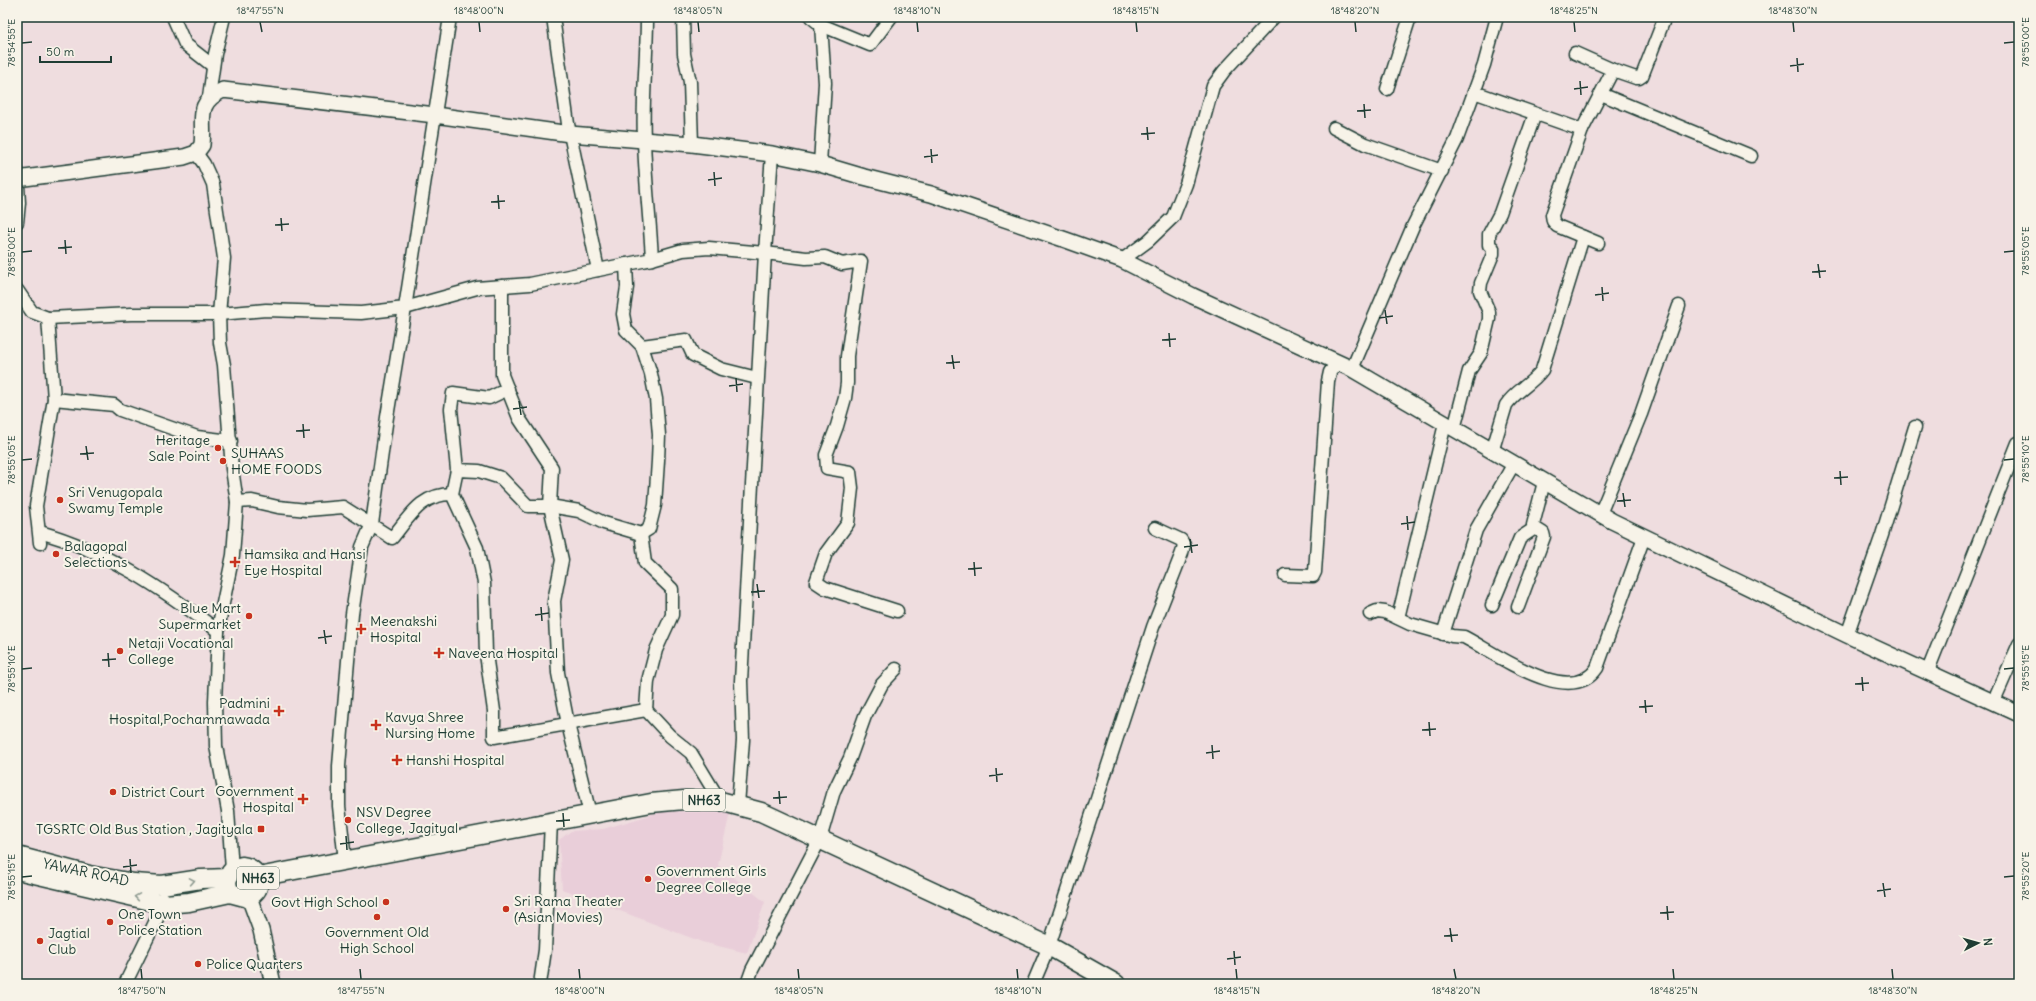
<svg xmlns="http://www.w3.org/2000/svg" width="2036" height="1001" font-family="Delius,sans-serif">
  <rect width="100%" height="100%" fill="#efdddf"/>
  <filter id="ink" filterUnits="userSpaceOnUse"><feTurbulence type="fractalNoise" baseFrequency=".025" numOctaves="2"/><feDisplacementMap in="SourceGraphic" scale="8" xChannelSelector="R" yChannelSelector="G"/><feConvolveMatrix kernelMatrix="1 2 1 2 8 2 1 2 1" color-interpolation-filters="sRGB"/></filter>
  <g filter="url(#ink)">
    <!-- built -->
    <polygon fill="#e9ced9" points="664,811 730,813 718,865 765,902 747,953 702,942 562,889 559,840 571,831 603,829"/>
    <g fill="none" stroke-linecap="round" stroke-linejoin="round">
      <defs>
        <g id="minor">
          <polyline points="173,17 185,44 213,66"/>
          <polyline points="683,17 684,54 690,82 692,144"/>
          <polyline points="811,17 821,25 870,45 891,17"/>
          <polyline points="1575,53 1613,70"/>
          <polyline points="1387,89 1410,17"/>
          <polyline points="1474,92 1582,130 1552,215 1553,221 1557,226 1598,243"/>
          <polyline points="1601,94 1751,156"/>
          <polyline points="209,97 215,54 224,17"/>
          <polyline points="1334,128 1365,144 1442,171"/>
          <polyline points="1582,130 1613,70 1636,78 1639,78 1642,76 1665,17"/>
          <polyline points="196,153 204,164 213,184 224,258 219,314 220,343 224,365 232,469 237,502 233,555 222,608 218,631 215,702 216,746 228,811 232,870"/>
          <polyline points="820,164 825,83 821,25"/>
          <polyline points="17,171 19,203 17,222"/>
          <polyline points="652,259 683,250 709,248 765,253 772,154"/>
          <polyline points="1122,260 1148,241 1173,217 1186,184 1213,86 1224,71 1274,17"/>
          <polyline points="626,264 627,287 623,314 626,330 642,346 651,374 656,399 659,435 658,461 655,505 649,529 641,534"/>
          <path d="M598 270 652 259C650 219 645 179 644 139 642 98 647 58 647 17"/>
          <polyline points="502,286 502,375 519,418 552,468 550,506 562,560 554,601 558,673 568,724 590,814"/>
          <polyline points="17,290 32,312 48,318 54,399 36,506 40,543"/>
          <polyline points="48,318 131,314 219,314 266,310 361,313 405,308 450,17"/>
          <polyline points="642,346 686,340 693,355 721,369 757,378"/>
          <polyline points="1352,369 1413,226 1457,139 1484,65 1497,17"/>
          <polyline points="54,399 114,405 120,410 197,437 231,441"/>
          <polyline points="1454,429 1469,371 1481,353 1489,319 1489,312 1480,291 1481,283 1493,254 1493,248 1489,245 1489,234 1500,213 1535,114"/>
          <path d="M1492 452 1506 405C1515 391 1532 384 1542 370L1583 237"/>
          <polyline points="457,470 479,471 501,478 528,506 550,506 579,511 604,523 641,534 645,563 672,589 672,615 656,650 648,681 646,710 494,737 494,711 486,654 484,583 477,548 452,494 457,470 451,409 453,393 489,398 508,389"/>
          <path d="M237 502 252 501 278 507 307 510 343 507 392 538C410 516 421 494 452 494"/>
          <polyline points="1600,514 1641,414 1679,306"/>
          <path d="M40 532C107 551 163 589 218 631"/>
          <polyline points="1285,575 1313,576 1315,572 1328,381 1330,372 1338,362"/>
          <polyline points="1492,605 1520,538 1535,528"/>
          <polyline points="1518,607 1544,537 1543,533 1535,528 1533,525 1544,482"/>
          <path d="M1370 614 1377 611 1385 612 1410 624 1452 636 1464 637C1495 653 1570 709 1597 668L1644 537"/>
          <polyline points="1398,618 1445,424"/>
          <polyline points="1443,634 1476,530 1513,465"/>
          <polyline points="1847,635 1882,535 1915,427"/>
          <polyline points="1927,673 2018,443"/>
          <polyline points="1993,703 2019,644"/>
          <polyline points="646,710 670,736 691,753 720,801"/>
          <polyline points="738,805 743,740 741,681 765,253 806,258 825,257 842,264 861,261 847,356 847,383 845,398 837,426 826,455 827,468 850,472 852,488 848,523 826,553 816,582 825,588 897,611"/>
          <polyline points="345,861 339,806 339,766 352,614 362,547 372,524 387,417 405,308 477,288 530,284 598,270 568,124 553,17"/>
          <polyline points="125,984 164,904 163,898"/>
          <polyline points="540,984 545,950 551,822"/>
          <polyline points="747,984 752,970 820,839 834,791 850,758 865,716 882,684 896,669"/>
          <polyline points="1033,984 1049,946 1153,627 1182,553 1184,545 1181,540 1155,528"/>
        </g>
        <g id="major">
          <path d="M17 179 184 157 196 153 202 145C205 119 194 104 223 90L435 115 570 134 692 144 772 154 820 164 864 177 931 194 1066 240 1122 260 1193 296 1352 369 1612 521 1847 635 2019 714"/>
          <polyline points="249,897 261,930 273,984"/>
        </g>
        <g id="highway">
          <polyline points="17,856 89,875 134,883 162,885 201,879 228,878"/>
          <path d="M242 866C262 868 265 894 245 897L230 893C224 881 228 869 242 866Z"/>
          <polyline points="17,870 164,904 189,902 230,893"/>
          <polyline points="258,877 651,803 684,800 720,801 761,812 1049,946 1116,984"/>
        </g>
      </defs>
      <!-- minor casing -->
      <use href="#minor" stroke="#1f3d34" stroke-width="15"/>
      <!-- major casing -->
      <use href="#major" stroke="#1f3d34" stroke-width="18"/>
      <!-- highway casing -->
      <use href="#highway" stroke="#1f3d34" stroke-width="21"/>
      <!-- minor -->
      <use href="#minor" stroke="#f7f3e8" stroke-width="12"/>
      <!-- major -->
      <use href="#major" stroke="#f7f3e8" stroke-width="15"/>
      <!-- highway -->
      <use href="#highway" stroke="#f7f3e8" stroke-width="18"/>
    </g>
    <!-- one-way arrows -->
    <defs><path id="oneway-chevron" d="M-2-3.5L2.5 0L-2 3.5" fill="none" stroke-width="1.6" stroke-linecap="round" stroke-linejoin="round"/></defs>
    <g stroke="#8b988e">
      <use href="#oneway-chevron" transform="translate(192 881) rotate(-10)"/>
      <use href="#oneway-chevron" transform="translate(137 897) rotate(-171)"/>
    </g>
  </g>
  <!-- ticks -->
  <path fill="none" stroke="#1f3d34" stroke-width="1.5" d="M260 22 262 32M479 22 480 32M698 22 699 32M917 22 918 32M1136 22 1137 32M1355 22 1356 32M1574 22 1575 32M1793 22 1794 32M22 43 32 42M2004 43 2014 42M1797 58 1798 72M1790 66 1804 64M1580 81 1581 95M1574 89 1588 87M1364 104 1365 118M1357 111 1371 110M1147 127 1148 140M1141 134 1155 133M931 149 932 163M924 157 938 155M714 172 715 186M708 180 722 178M498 195 499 209M491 202 505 201M281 218 282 231M275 225 289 224M65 240 66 254M58 248 72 247M22 252 32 251M2004 252 2014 251M1818 264 1820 278M1812 272 1826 271M1602 287 1603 301M1595 295 1609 293M1385 310 1387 324M1379 318 1393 316M1169 333 1170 347M1162 340 1176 339M952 355 954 369M946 363 960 362M736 378 737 392M729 386 743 384M519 401 521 415M513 409 527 407M303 424 304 438M296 431 310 430M86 446 88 460M80 454 94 453M22 460 32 459M2004 460 2014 459M1840 471 1841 485M1834 478 1848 477M1623 493 1625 507M1617 501 1631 500M1407 516 1408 530M1401 524 1415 522M1190 539 1192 553M1184 547 1198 545M974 562 975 576M968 569 982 568M757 584 759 598M751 592 765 591M541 607 542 621M535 615 549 613M324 630 326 644M318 638 332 636M108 653 109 667M102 660 116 659M22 669 32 668M2004 669 2014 668M1862 677 1863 691M1855 684 1869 683M1645 700 1646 713M1639 707 1653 706M1429 722 1430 736M1422 730 1436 729M1212 745 1213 759M1206 753 1220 751M996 768 997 782M989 776 1003 774M779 791 780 804M773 798 787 797M563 813 564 827M556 821 570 820M346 836 347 850M340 844 354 842M130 859 131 873M123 867 137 865M22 877 32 876M2004 877 2014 876M1883 883 1885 897M1877 891 1891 889M1667 906 1668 920M1660 913 1674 912M1450 928 1452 942M1444 936 1458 935M1234 951 1235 965M1227 959 1241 957M141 969 142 979M360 969 361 979M579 969 580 979M798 969 799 979M1017 969 1018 979M1236 969 1237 979M1454 969 1456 979M1673 969 1674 979M1892 969 1893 979"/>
  <!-- markers -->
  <g fill="#c8321e" stroke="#f7f3e8" stroke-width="1.5">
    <circle cx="218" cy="448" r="4"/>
    <circle cx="223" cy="461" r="4"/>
    <circle cx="60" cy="500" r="4"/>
    <circle cx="56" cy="554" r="4"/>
    <path d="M233 556h4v4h4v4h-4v4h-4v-4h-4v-4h4z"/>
    <circle cx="249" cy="616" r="4"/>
    <path d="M359 623h4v4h4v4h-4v4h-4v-4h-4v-4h4z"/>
    <circle cx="120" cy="651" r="4"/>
    <path d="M437 647h4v4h4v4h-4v4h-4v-4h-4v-4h4z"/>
    <path d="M277 705h4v4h4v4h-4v4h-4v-4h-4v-4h4z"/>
    <path d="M374 719h4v4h4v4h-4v4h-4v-4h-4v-4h4z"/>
    <path d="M395 754h4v4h4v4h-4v4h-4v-4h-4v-4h4z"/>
    <circle cx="113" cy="792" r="4"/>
    <path d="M301 793h4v4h4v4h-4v4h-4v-4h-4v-4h4z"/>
    <circle cx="348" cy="820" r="4"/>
    <rect x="257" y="825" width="8" height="8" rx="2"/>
    <circle cx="648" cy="879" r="4"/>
    <circle cx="386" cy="902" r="4"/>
    <circle cx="506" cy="909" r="4"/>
    <circle cx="377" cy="917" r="4"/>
    <circle cx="110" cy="922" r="4"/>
    <circle cx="40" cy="941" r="4"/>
    <circle cx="198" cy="964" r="4"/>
  </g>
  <g text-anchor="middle" stroke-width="4" stroke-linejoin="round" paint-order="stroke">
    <!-- shield labels -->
    <g fill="#f7f3e8" stroke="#60746a" stroke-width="1">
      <rect x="683" y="789" width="42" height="22" rx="3"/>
      <rect x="237" y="867" width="42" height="22" rx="3"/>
    </g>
    <g font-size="13" font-weight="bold" fill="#1f3d34">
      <text x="704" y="805">NH63</text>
      <text x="258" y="883">NH63</text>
    </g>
    <!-- poi labels -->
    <g font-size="14" fill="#1f3d34" stroke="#f7f3e8" text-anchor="start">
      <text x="210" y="445" text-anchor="end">Heritage<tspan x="210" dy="16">Sale Point</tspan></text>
      <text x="231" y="458">SUHAAS<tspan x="231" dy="16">HOME FOODS</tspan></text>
      <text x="68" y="497">Sri Venugopala<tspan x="68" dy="16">Swamy Temple</tspan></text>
      <text x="64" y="551">Balagopal<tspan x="64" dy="16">Selections</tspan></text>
      <text x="244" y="559">Hamsika and Hansi<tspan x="244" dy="16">Eye Hospital</tspan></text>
      <text x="241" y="613" text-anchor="end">Blue Mart<tspan x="241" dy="16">Supermarket</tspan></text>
      <text x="370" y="626">Meenakshi<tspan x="370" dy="16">Hospital</tspan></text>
      <text x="128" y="648">Netaji Vocational<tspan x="128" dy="16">College</tspan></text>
      <text x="448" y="658">Naveena Hospital</text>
      <text x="270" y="708" text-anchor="end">Padmini<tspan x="270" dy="16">Hospital,Pochammawada</tspan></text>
      <text x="385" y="722">Kavya Shree<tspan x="385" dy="16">Nursing Home</tspan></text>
      <text x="406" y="765">Hanshi Hospital</text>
      <text x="294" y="796" text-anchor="end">Government<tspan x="294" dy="16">Hospital</tspan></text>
      <text x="121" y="797">District Court</text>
      <text x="356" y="817">NSV Degree<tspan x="356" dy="16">College, Jagityal</tspan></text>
      <text x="253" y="834" text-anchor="end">TGSRTC Old Bus Station , Jagityala</text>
      <text x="656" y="876">Government Girls<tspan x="656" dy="16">Degree College</tspan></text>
      <text x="514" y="906">Sri Rama Theater<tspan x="514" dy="16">(Asian Movies)</tspan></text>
      <text x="378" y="907" text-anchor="end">Govt High School</text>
      <text x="118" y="919">One Town<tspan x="118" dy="16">Police Station</tspan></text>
      <text x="377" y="937" text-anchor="middle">Government Old<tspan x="377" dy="16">High School</tspan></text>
      <text x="48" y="938">Jagtial<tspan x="48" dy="16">Club</tspan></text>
      <text x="206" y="969">Police Quarters</text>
    </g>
    <!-- street labels -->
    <g font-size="14" fill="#1f3d34" stroke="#f7f3e8">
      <text transform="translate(86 872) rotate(12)" y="5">YAWAR ROAD</text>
    </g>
  </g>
  <!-- margin -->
  <rect width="2036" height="1001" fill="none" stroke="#f7f3e8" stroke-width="44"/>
  <!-- north arrow -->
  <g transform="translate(1978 943) rotate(84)" stroke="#f7f3e8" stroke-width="3" paint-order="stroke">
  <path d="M0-3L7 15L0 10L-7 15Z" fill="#1f3d34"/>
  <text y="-6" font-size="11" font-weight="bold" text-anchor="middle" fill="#1f3d34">N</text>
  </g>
  <!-- scale -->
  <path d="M40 56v6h71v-6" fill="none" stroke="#1f3d34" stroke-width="2"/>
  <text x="46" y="56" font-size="12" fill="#1f3d34" stroke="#f7f3e8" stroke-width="3" paint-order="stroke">50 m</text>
  <rect x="22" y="22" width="1992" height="957" fill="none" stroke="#1f3d34" stroke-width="1.5"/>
  <g font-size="10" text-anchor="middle" fill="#1f3d34">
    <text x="260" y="14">18°47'55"N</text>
    <text x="479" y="14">18°48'00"N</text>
    <text x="698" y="14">18°48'05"N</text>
    <text x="917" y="14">18°48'10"N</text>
    <text x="1136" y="14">18°48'15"N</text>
    <text x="1355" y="14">18°48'20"N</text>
    <text x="1574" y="14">18°48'25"N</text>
    <text x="1793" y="14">18°48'30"N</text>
    <text transform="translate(2025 42) rotate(-90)" y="4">78°55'00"E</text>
    <text transform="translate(11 43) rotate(-90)" y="4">78°54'55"E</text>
    <text transform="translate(2025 251) rotate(-90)" y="4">78°55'05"E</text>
    <text transform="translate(11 252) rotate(-90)" y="4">78°55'00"E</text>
    <text transform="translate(2025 459) rotate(-90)" y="4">78°55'10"E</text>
    <text transform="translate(11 460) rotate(-90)" y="4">78°55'05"E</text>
    <text transform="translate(2025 668) rotate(-90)" y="4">78°55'15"E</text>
    <text transform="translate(11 669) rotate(-90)" y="4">78°55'10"E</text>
    <text transform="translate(2025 876) rotate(-90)" y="4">78°55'20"E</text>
    <text transform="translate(11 877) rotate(-90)" y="4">78°55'15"E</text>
    <text x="142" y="994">18°47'50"N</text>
    <text x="361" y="994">18°47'55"N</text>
    <text x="580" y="994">18°48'00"N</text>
    <text x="799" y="994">18°48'05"N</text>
    <text x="1018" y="994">18°48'10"N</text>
    <text x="1237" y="994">18°48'15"N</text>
    <text x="1456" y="994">18°48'20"N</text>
    <text x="1674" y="994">18°48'25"N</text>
    <text x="1893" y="994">18°48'30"N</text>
  </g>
</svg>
